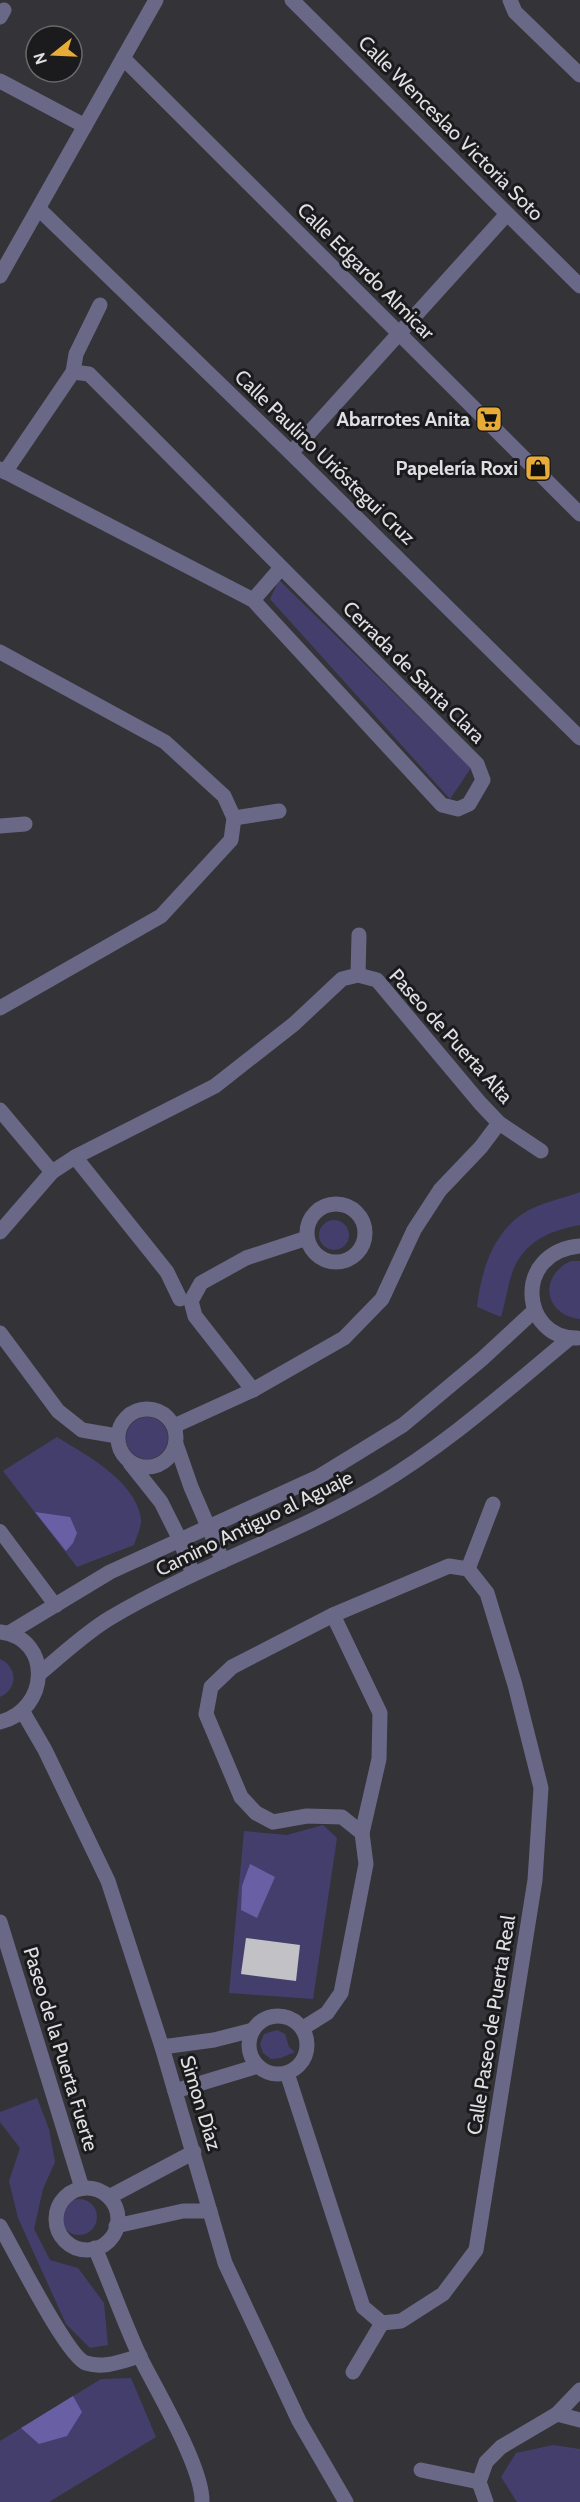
<svg xmlns="http://www.w3.org/2000/svg" width="580" height="2502" font-family="Cabin,sans-serif">
  <rect width="100%" height="100%" fill="#343337"/>
  <!-- green -->
  <g fill="#443e6d">
    <polygon points="279,580 471,768 450,799 270,599"/>
    <path d="M580 1192V1225C554 1230 531 1238 517 1262 509 1275 506 1301 501 1317L477 1307C481 1271 493 1231 527 1211 541 1203 564 1198 580 1192Z"/>
    <circle cx="334" cy="1235" r="15"/>
    <path d="M571 1261H580V1319C544 1315 538 1276 571 1261Z"/>
    <circle cx="147" cy="1438" r="21"/>
    <path d="M57 1437C86 1455 136 1481 141 1519 142 1526 136 1538 134 1545L77 1567 3 1471Z"/>
    <path d="M0 1659C18 1667 18 1689 0 1697Z"/>
    <polygon points="323,1825 337,1838 313,1999 229,1993 244,1831 287,1835"/>
    <polygon points="277,2030 285,2034 289,2047 295,2052 281,2058 271,2059 263,2053 260,2044 264,2034"/>
    <polygon points="37,2098 49,2129 55,2162 43,2189 34,2229 50,2260 78,2268 104,2303 108,2345 90,2348 66,2324 18,2218 9,2181 20,2148 0,2122 0,2112"/>
    <circle cx="79" cy="2217" r="18"/>
    <polygon points="131,2378 156,2437 49,2502 0,2502 0,2441 101,2379"/>
    <polygon points="553,2445 580,2449 580,2502 517,2502 501,2477 516,2453"/>
  </g>
  <!-- water -->
  <g fill="#695fa5">
    <polygon points="35,1512 70,1517 77,1533 73,1543 66,1551"/>
    <polygon points="250,1864 275,1877 257,1918 241,1910 242,1886"/>
    <polygon points="73,2396 82,2412 67,2436 39,2444 21,2428"/>
  </g>
  <!-- building -->
  <polygon fill="#c2c2c6" points="246,1938 300,1945 296,1981 241,1974"/>
  <g fill="none" stroke-linecap="round" stroke-linejoin="round">
    <!-- lane -->
    <polyline stroke="#6a6887" stroke-width="14" points="0,1531 56,1606"/>
    <!-- street -->
    <g stroke="#6a6887" stroke-width="15">
      <polyline points="292,0 580,286"/>
      <polyline points="510,0 515,12 580,75"/>
      <polyline points="0,17 4,10"/>
      <polyline points="123,58 580,514"/>
      <polyline points="0,81 85,126"/>
      <polyline points="39,209 291,453 580,738"/>
      <polyline points="0,276 156,0"/>
      <polyline points="73,372 76,354 100,305"/>
      <polyline points="291,453 507,214"/>
      <polyline points="0,469 253,600 442,805 458,809 469,804 483,780 477,764 89,374 73,372"/>
      <polyline points="5,472 73,372"/>
      <polyline points="253,600 280,569"/>
      <polyline points="0,652 165,742 224,796 234,818 231,840 161,916 0,1008"/>
      <polyline points="234,818 279,811"/>
      <polyline points="0,826 25,824"/>
      <polyline points="358,975 359,935"/>
      <polyline points="0,1110 52,1172"/>
      <polyline points="75,1157 167,1272 180,1299"/>
      <circle cx="336" cy="1233" r="29"/>
      <polyline points="0,1232 52,1172 75,1157 215,1086 294,1024 342,979 358,975 377,980 480,1103 499,1123 541,1151"/>
      <polyline points="191,1301 201,1283 246,1258 307,1238"/>
      <polyline points="191,1301 195,1316 253,1390"/>
      <polyline points="0,1333 58,1411 82,1430 117,1436"/>
      <path d="M577 1338C521 1339 512 1252 580 1246"/>
      <circle cx="147" cy="1438" r="29"/>
      <polyline points="174,1426 253,1390 344,1338 382,1299 414,1230 440,1190 481,1147 499,1123"/>
      <polyline points="176,1444 191,1487 223,1561"/>
      <polyline points="130,1463 161,1502 179,1538 193,1574"/>
      <polyline points="468,1569 493,1504"/>
      <polyline points="333,1615 380,1713 379,1759 362,1833"/>
      <polyline points="9,1633 110,1572 320,1476 403,1425 482,1359 535,1310"/>
      <path d="M39 1674C62 1655 85 1633 110 1618 195 1567 290 1537 375 1487 446 1445 507 1390 570 1338"/>
      <polyline points="23,1712 45,1750 108,1881 162,2047 225,2263 299,2421 346,2502"/>
      <path d="M0 1722C49 1710 53 1639 1 1632"/>
      <polyline points="0,1922 82,2188"/>
      <circle cx="278" cy="2045" r="29"/>
      <polyline points="162,2047 214,2040 253,2030"/>
      <polyline points="287,2073 363,2307 382,2323 401,2321 443,2294 476,2250 535,1880 541,1788 515,1685 487,1593 468,1569 449,1566 333,1615 232,1667 211,1687 206,1714 241,1797 256,1813 273,1822 307,1816 342,1817 362,1833 366,1864 341,1993 327,2013 303,2028"/>
      <polyline points="175,2091 258,2066"/>
      <circle cx="87" cy="2219" r="31"/>
      <polyline points="109,2197 194,2152"/>
      <path d="M0 2226C13 2248 67 2357 86 2363 104 2369 122 2361 140 2356"/>
      <polyline points="116,2226 183,2211 210,2211"/>
      <path d="M95 2248C111 2285 124 2323 141 2359 158 2393 203 2468 202 2502"/>
      <polyline points="353,2372 382,2323"/>
      <polyline points="557,2414 580,2420"/>
      <polyline points="421,2470 479,2482"/>
      <polyline points="486,2502 479,2482 486,2462 501,2447 557,2414 580,2390"/>
    </g>
  </g>
  <!-- icons -->
  <defs>
    <symbol id="supermarket-square" viewBox="-11 -11 22 22"><rect x="-9" y="-9" width="18" height="18" rx="4" fill="#e9ab38" stroke="#1b1b1d"/><path d="M-6-5.5h2.5l.6 2H6L4.5 2H-2.5L-4.4-4H-6ZM-1.5 3.2a1.3 1.3 0 1 0 .1 0ZM3 3.2a1.3 1.3 0 1 0 .1 0Z" fill="#111"/></symbol>
    <symbol id="shop-square" viewBox="-11 -11 22 22"><rect x="-9" y="-9" width="18" height="18" rx="4" fill="#e9ab38" stroke="#1b1b1d"/><path d="M-5-2.5h2.3a2.7 3.5 0 0 1 5.4 0H5L5.5 6h-11ZM-1.5-2.5h3a1.5 2.3 0 0 0-3 0Z" fill="#111"/></symbol>
  </defs>
  <g fill-rule="evenodd">
    <use href="#supermarket-square" x="474" y="404" width="30" height="30"/>
    <use href="#shop-square" x="523" y="453" width="30" height="30"/>
  </g>
  <g text-anchor="middle" stroke-width="6" stroke-linejoin="round" paint-order="stroke">
    <!-- street labels -->
    <g font-size="20" fill="#e0e0e3" stroke="#1b1b1d">
      <text transform="translate(451 128) rotate(45)" y="7">Calle Wenceslao Victoria Soto</text>
      <text transform="translate(366 271) rotate(45)" y="7">Calle Edgardo Almicar</text>
      <text transform="translate(325 457) rotate(44)" y="7">Calle Paulino Urióstegui Cruz</text>
      <text transform="translate(414 672) rotate(45)" y="7">Cerrada de Santa Clara</text>
      <text transform="translate(451 1036) rotate(48)" y="7">Paseo de Puerta Alta</text>
      <text transform="translate(254 1523) rotate(-26)" y="7">Camino Antiguo al Aguaje</text>
      <text transform="translate(491 2025) rotate(-81)" y="7">Calle Paseo de Puerta Real</text>
      <text transform="translate(61 2049) rotate(73)" y="7">Paseo de la Puerta Fuerte</text>
      <text transform="translate(201 2103) rotate(73)" y="7">Simon Díaz</text>
    </g>
    <!-- poi labels -->
    <g font-size="20" font-weight="bold" fill="#e0e0e3" stroke="#1b1b1d" text-anchor="end">
      <text x="470" y="426">Abarrotes Anita</text>
      <text x="518" y="475">Papelería Roxi</text>
    </g>
  </g>
  <!-- north arrow -->
  <g transform="translate(54 54) rotate(252)"><circle r="28" fill="#1b1b1d" stroke="#6a6a6c" stroke-width="1.5"/>
  <path d="M0-4.5L10 22L0 15L-10 22Z" fill="#e9ab38"/>
  <text y="-9" font-size="16" font-weight="bold" text-anchor="middle" fill="#e0e0e3">N</text>
  </g>
</svg>
